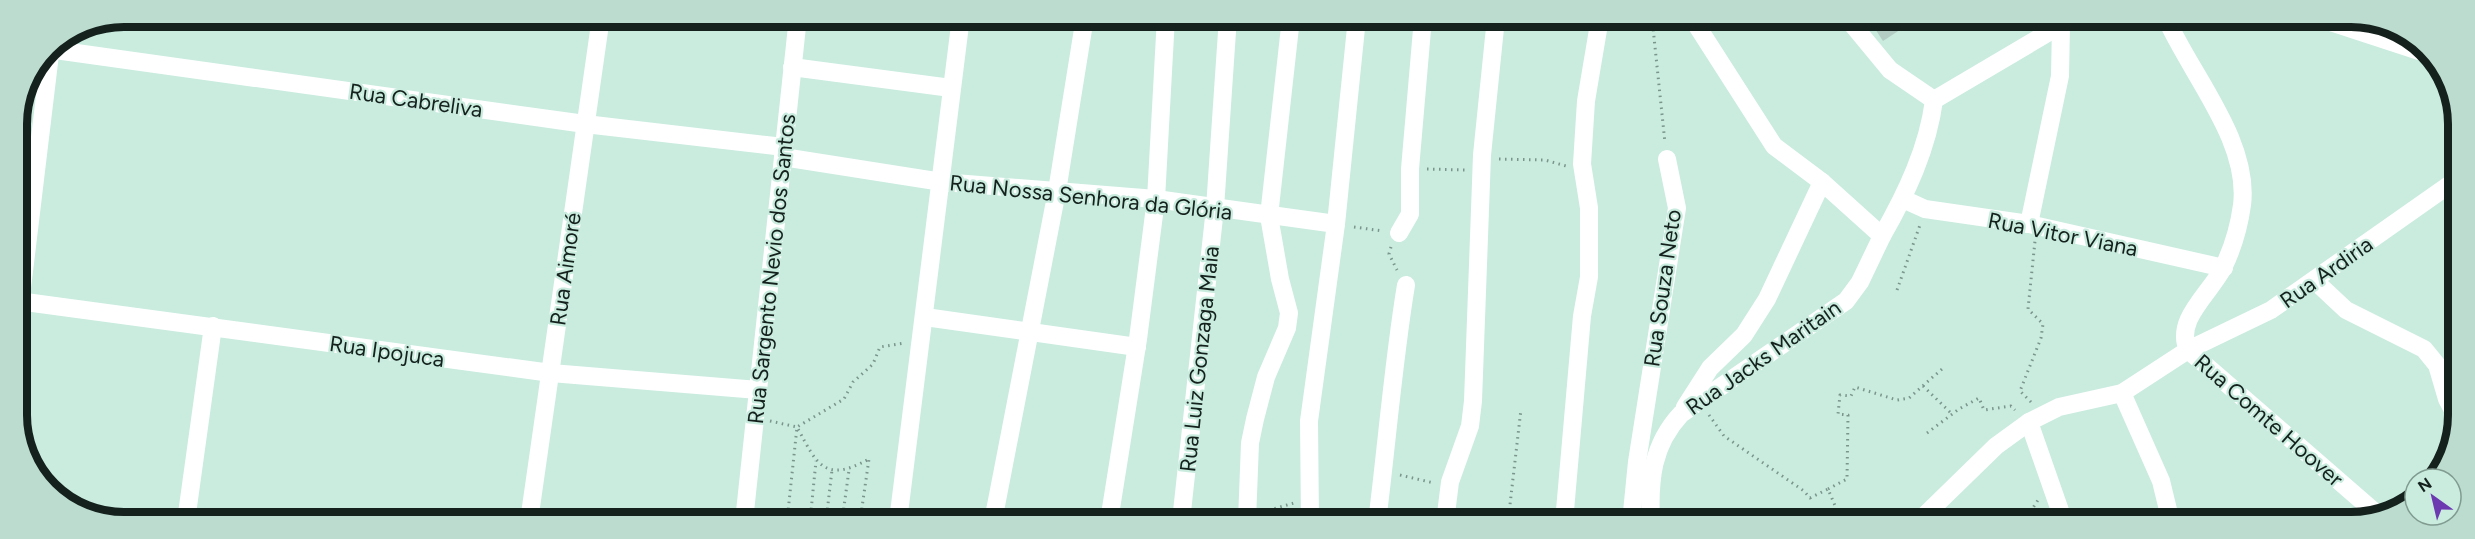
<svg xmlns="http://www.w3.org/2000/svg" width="2475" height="539" font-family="Figtree,sans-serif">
  <rect width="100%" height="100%" fill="#c9ecdf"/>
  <!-- garden -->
  <polygon fill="#b4cdc4" points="1868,18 1918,18 1883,41"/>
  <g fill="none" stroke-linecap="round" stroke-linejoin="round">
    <!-- path -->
    <g stroke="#7b958c" stroke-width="3" stroke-dasharray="1.5 4.5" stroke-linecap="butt">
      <polyline points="1652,18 1665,143"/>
      <polyline points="1499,159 1545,160 1566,166"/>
      <polyline points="1427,169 1465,170"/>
      <polyline points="1354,227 1383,231"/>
      <polyline points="1391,247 1389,254 1397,270"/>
      <polyline points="1897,290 1920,225"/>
      <polyline points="1923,386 1952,414"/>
      <polyline points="2031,402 2020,391 2041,338 2043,324 2028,309 2035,241"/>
      <polyline points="1709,415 1724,436 1804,491 1810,498 1828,489 1842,522"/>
      <path d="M770 421 797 427C817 464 824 484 869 459"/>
      <polyline points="1927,433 1959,409 1979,398 1984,410 2011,406 2015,410"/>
      <polyline points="1400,475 1434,483"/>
      <polyline points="1828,489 1847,479 1848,415 1838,414 1840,395 1851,396 1855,387 1897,400 1909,398 1942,369"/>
      <polyline points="1263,512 1294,503"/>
      <polyline points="787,521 797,427 844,399 853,382 873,364 880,347 904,343"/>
      <polyline points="810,521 816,461"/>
      <polyline points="826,521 832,470"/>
      <polyline points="842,521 849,470"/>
      <polyline points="860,521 869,459"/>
      <polyline points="1508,522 1521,409"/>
      <polyline points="2024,522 2038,500"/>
    </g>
    <!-- minor -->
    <g stroke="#fff" stroke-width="18">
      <path d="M1847 18 1890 70 1934 100C1928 148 1906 194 1882 236"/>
      <path d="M2166 18C2191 75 2250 141 2242 205 2239 227 2233 247 2224 266 2212 292 2174 319 2188 350L2377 514"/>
      <polyline points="2318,18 2431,55"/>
      <polyline points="48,49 585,124 784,147"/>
      <polyline points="792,67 951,88"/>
      <polyline points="1934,100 2061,25"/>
      <polyline points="783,157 942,182 1156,199 1336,224"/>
      <polyline points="1903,199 1925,209 2029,224 2224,268"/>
      <polyline points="2029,224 2060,76 2061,25"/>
      <polyline points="1399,233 1410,214 1410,169 1423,18"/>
      <polyline points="2315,281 2346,310 2424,349 2437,365 2447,399 2456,416"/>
      <polyline points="18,301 551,373 758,390"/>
      <polyline points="925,317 1137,347"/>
      <polyline points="18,321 51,46"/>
      <polyline points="2122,393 2161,481 2171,522"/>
      <polyline points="1685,407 1710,368 1744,335 1767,299 1822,182"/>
      <polyline points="2029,422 2064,522"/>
      <polyline points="186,521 213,326"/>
      <polyline points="529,521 601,17"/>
      <polyline points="744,521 798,17"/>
      <polyline points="898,521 961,17"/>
      <polyline points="993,521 1057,191 1085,17"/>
      <polyline points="1109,521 1138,339 1156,199 1166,17"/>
      <polyline points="1181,521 1215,208 1228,17"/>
      <polyline points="1247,521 1250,443 1255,419 1266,377 1287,328 1289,313 1280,279 1269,216 1291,18"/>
      <polyline points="1310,521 1309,421 1336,224 1357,18"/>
      <path d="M1377 522C1387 443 1393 364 1406 285"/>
      <polyline points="1445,522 1450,482 1470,426 1473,401 1482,155 1496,18"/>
      <polyline points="1564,522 1582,316 1589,277 1589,208 1582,164 1586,101 1600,18"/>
      <polyline points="1631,522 1637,462 1677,208 1667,159"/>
      <path d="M1651 522C1649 480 1652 445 1681 414L1846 301 1860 282 1882 236 1822 182 1774 146 1692 18"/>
      <polyline points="1918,522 1996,446 2029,422 2059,407 2122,393 2188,350 2271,310 2456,180"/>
    </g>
  </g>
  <g text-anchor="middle" stroke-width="4.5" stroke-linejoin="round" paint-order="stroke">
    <!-- street labels -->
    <g font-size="22" fill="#14211d" stroke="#c9ecdf">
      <text transform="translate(416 100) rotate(8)" y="8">Rua Cabreliva</text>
      <text transform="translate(1091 197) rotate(6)" y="8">Rua Nossa Senhora da Glória</text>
      <text transform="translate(2063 234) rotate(11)" y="8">Rua Vitor Viana</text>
      <text transform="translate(565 269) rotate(-82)" y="8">Rua Aimoré</text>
      <text transform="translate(771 269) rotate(-84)" y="8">Rua Sargento Nevio dos Santos</text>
      <text transform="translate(2326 272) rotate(-35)" y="8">Rua Ardiria</text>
      <text transform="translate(1662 288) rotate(-82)" y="8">Rua Souza Neto</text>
      <text transform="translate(387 351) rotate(8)" y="8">Rua Ipojuca</text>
      <text transform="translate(1763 357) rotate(-35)" y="8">Rua Jacks Maritain</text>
      <text transform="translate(1199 359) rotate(-84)" y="8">Rua Luiz Gonzaga Maia</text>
      <text transform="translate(2269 420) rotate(41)" y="8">Rua Comte Hoover</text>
    </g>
  </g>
  <!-- crop -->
  <path d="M0 0H2475V539H0ZM124 27H2351A97 97 0 0 1 2448 124V415A97 97 0 0 1 2351 512H124A97 97 0 0 1 27 415V124A97 97 0 0 1 124 27Z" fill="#bbdccf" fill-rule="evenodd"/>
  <path fill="none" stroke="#14211d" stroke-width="8" d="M124 27H2351A97 97 0 0 1 2448 124V415A97 97 0 0 1 2351 512H124A97 97 0 0 1 27 415V124A97 97 0 0 1 124 27Z"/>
  <!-- north arrow -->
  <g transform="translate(2433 497) rotate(326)"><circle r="28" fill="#c9ecdf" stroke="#819b91" stroke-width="1.5"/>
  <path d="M0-4.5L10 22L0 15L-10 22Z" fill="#6c39b0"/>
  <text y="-9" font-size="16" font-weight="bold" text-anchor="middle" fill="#14211d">N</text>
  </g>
</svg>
